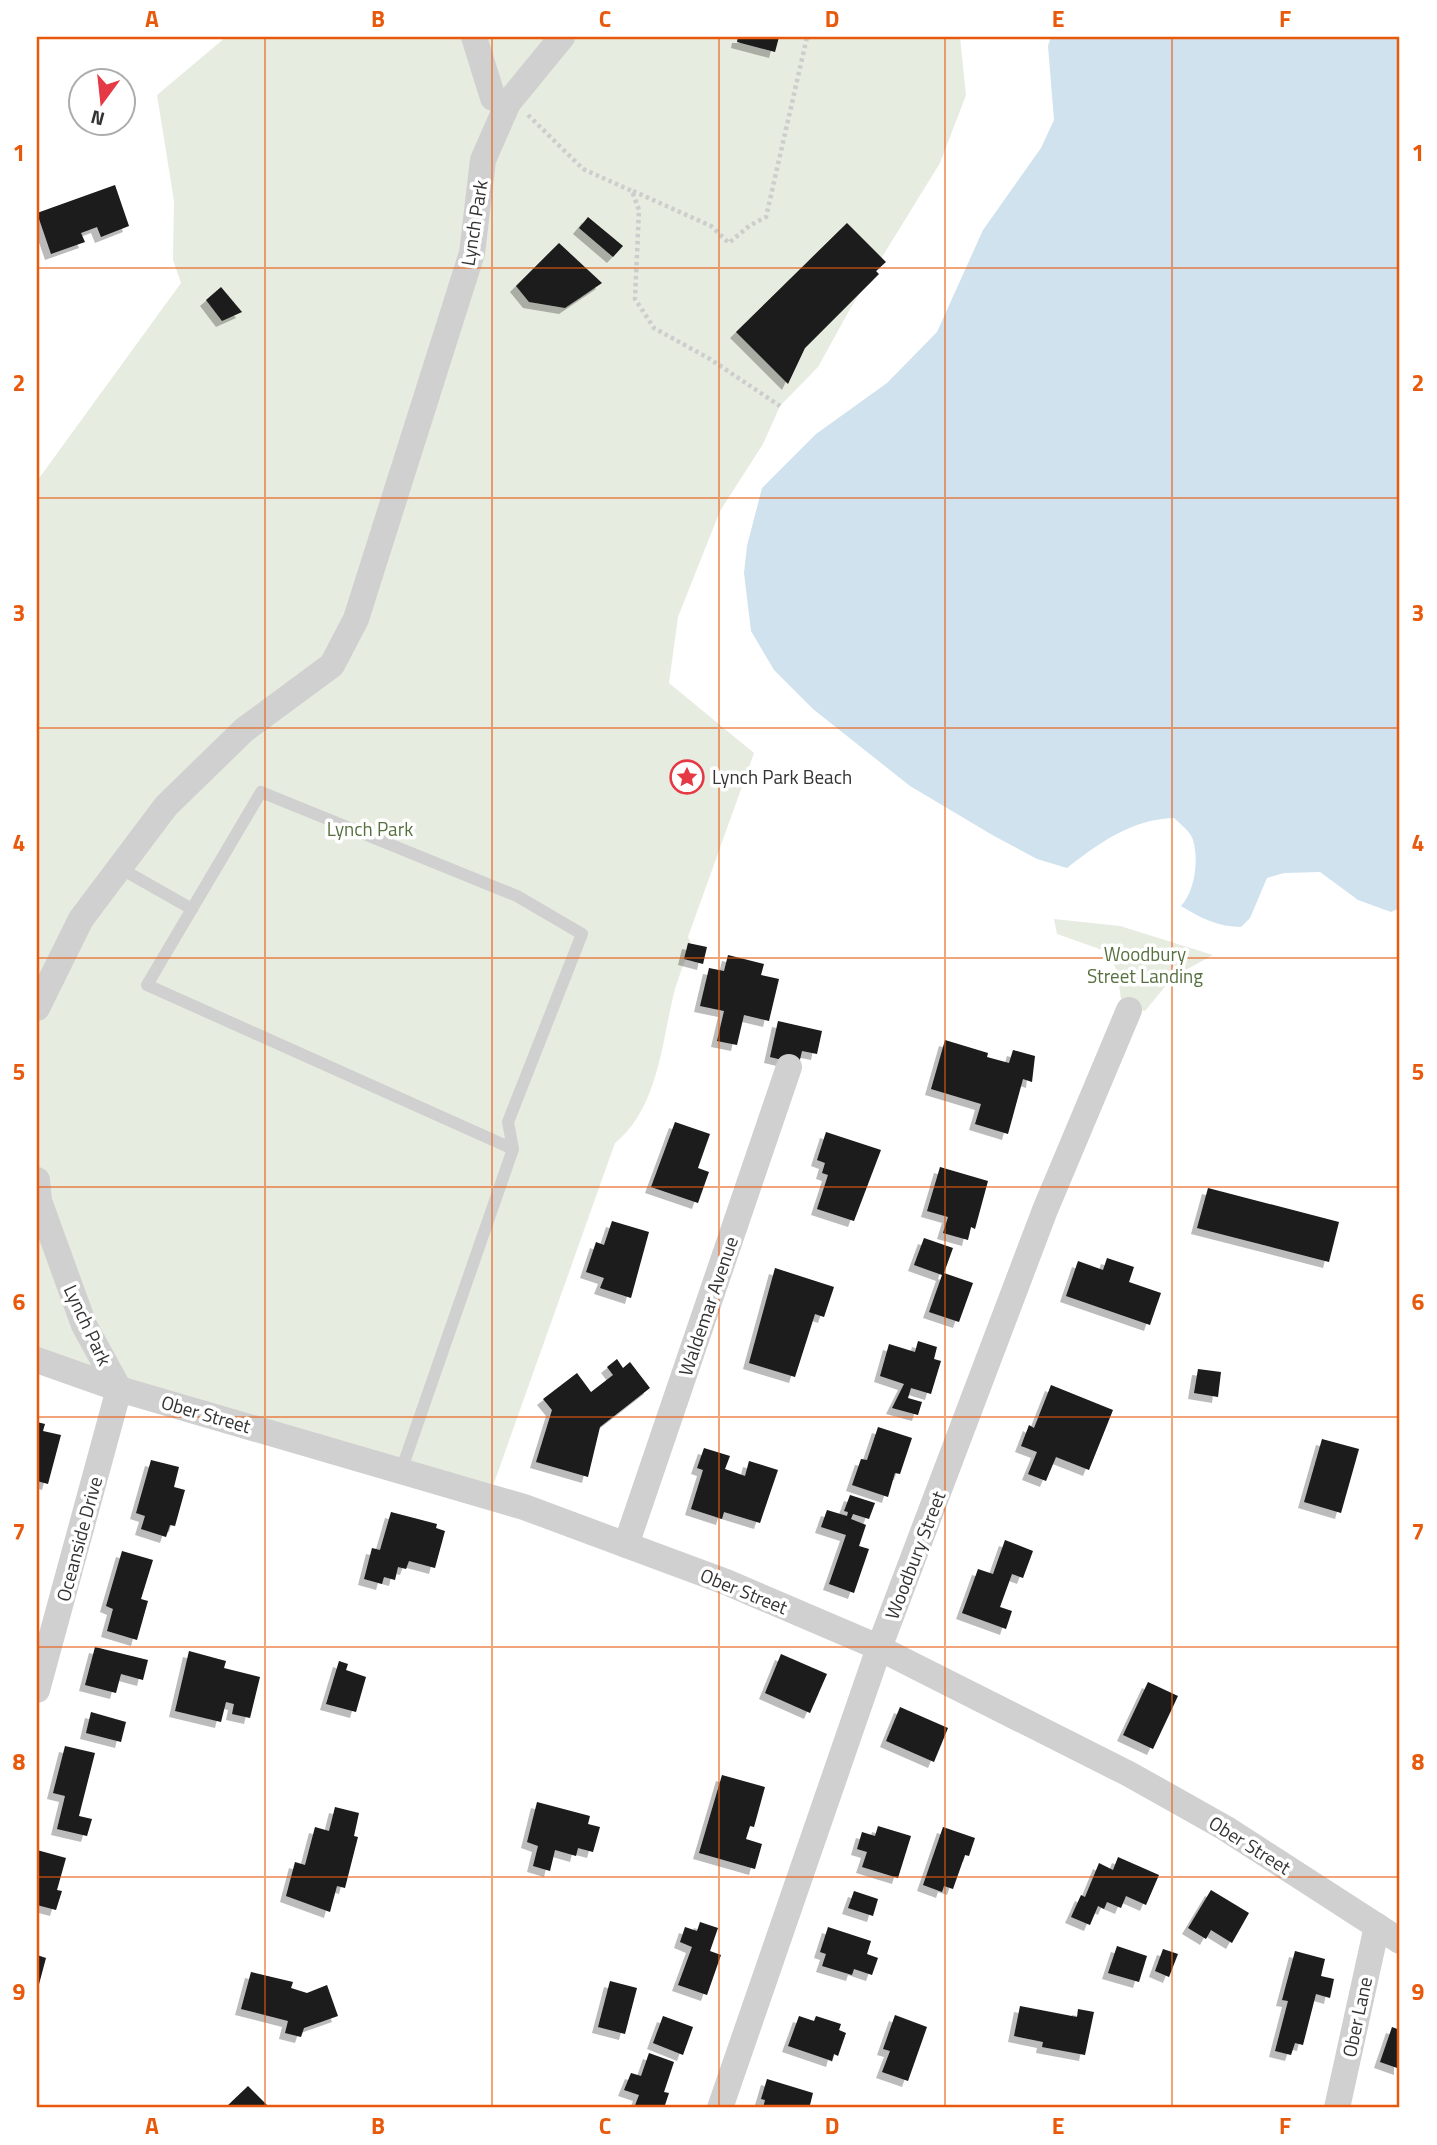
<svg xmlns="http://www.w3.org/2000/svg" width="1437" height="2145" font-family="'Titillium Web',sans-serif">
  <defs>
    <filter id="shadow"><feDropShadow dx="-6" dy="6" stdDeviation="0" flood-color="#0004"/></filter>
  </defs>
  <rect width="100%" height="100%" fill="#fff"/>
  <!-- green -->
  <g fill="#e6ecdf">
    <path d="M226 37H960L966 95 940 163 850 309 818 367 780 406 763 444 720 511 678 617 669 683 754 753 688 937 691 943C686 958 680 973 675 989 662 1039 659 1108 615 1143L489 1497 37 1359V481L181 283 173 260 174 201 157 95Z"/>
    <polygon points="1054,919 1120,926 1213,955 1173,977 1145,1011 1122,1006 1117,971 1108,952 1057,934"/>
  </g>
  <!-- water -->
  <path fill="#cfe2ee" d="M1051 37H1400V908L1391 912 1358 900 1320 872 1284 873 1267 878 1250 918 1241 927C1219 927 1200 918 1181 906 1195 891 1199 860 1193 840 1191 832 1180 824 1174 818 1132 819 1099 843 1067 868L1037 859 994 836 910 786 813 709 774 670 751 631 744 573 747 546 762 488 816 434 887 383 937 332 983 230 1041 148 1054 120 1048 46Z"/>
  <!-- building -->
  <g fill="#1a1a1a" filter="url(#shadow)">
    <polygon points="738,37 779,37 775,52 737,42"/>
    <polygon points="115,185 129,226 101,237 97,227 81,233 85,242 51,254 37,213"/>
    <polygon points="588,217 623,246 613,257 579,228"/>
    <polygon points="847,223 886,262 876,271 879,274 805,348 788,384 736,332"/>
    <polygon points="559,243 602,283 565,308 529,302 516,286"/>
    <polygon points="221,287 242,312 222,321 206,300"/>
    <polygon points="688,943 707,947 703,964 684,959"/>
    <polygon points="728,955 764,964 761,975 779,979 769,1021 744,1015 737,1045 717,1041 724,1011 700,1006 709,968 724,971"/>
    <polygon points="778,1021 822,1031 817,1054 802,1051 799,1064 770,1057"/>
    <polygon points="945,1040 988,1053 987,1057 1009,1063 1013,1050 1035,1056 1032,1082 1023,1079 1008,1134 975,1124 981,1104 931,1089"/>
    <polygon points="675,1122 710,1134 698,1168 709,1172 698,1203 651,1187"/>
    <polygon points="826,1132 881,1150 854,1221 817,1209 828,1175 822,1173 825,1163 817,1160"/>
    <polygon points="940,1167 988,1181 975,1229 971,1227 968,1240 943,1233 948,1217 927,1211"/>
    <polygon points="1208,1188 1339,1222 1329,1262 1197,1228"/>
    <polygon points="612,1221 649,1232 631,1298 600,1288 604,1278 586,1272 596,1242 604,1245"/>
    <polygon points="924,1238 953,1248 944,1273 973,1283 959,1322 929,1312 942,1275 914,1265"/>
    <polygon points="1107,1258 1134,1267 1129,1282 1161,1293 1150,1325 1066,1296 1078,1261 1103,1270"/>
    <polygon points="775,1268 834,1287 824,1317 815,1314 795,1377 749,1363"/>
    <polygon points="918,1341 937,1347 934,1359 941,1361 931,1394 911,1388 908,1398 922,1402 918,1415 892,1408 904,1384 880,1376 889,1344 915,1352"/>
    <polygon points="617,1359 623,1368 630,1362 650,1388 600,1427 588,1477 536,1462 552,1410 543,1399 577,1373 591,1392 613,1375 607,1367"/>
    <polygon points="1198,1369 1221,1372 1218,1397 1194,1393"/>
    <polygon points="1051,1385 1113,1410 1089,1470 1056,1457 1046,1481 1028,1474 1037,1452 1021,1446 1029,1425 1034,1428"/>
    <polygon points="37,1422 45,1424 43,1431 61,1435 48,1484 37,1481"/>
    <polygon points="878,1427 912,1438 900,1474 895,1473 888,1497 852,1485 861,1459 867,1460"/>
    <polygon points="1322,1439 1359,1449 1341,1513 1304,1502"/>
    <polygon points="704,1448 730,1456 725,1469 745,1476 749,1461 778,1470 760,1523 724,1512 722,1519 691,1509 703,1470 697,1468"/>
    <polygon points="151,1460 179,1467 174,1487 185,1490 175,1526 170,1525 166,1537 141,1529 145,1516 136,1513"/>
    <polygon points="850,1495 875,1503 869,1519 853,1514 851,1519 866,1525 859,1546 869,1549 854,1593 829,1584 846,1535 821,1527 827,1510 847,1516 848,1512 844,1511"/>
    <polygon points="391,1512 437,1524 436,1528 445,1531 435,1568 409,1561 406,1569 398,1567 395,1580 384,1577 382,1584 364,1579 372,1548 380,1550"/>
    <polygon points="1005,1540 1033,1551 1023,1578 1012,1574 1000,1607 1012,1611 1006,1629 962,1613 978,1569 993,1574"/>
    <polygon points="122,1551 153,1560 141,1599 148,1601 137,1640 107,1631 113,1609 106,1606"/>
    <polygon points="95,1647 148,1660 143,1680 121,1674 116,1693 85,1685"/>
    <polygon points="189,1651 226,1661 224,1668 260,1677 250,1718 232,1714 234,1704 226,1702 221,1722 175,1711"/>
    <polygon points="781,1654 827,1674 810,1713 765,1693"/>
    <polygon points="339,1661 348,1664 346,1670 366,1677 356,1712 326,1704"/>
    <polygon points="1148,1682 1178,1696 1153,1749 1123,1735"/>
    <polygon points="900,1707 948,1728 934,1762 886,1741"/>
    <polygon points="91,1712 126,1722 121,1742 86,1733"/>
    <polygon points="65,1746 95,1753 79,1816 92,1819 87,1836 57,1829 65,1796 53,1793"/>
    <polygon points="722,1775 765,1787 754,1827 750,1826 746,1839 762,1844 755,1869 699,1853"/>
    <polygon points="537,1802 590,1816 588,1824 600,1827 593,1852 578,1848 576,1856 555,1850 550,1871 533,1866 538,1846 527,1842"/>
    <polygon points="335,1807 359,1813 354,1836 358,1837 345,1888 337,1886 330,1912 286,1896 295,1862 305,1865 315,1827 329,1831"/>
    <polygon points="878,1826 911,1836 898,1878 862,1867 867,1852 857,1849 862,1832 875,1836"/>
    <polygon points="943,1827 975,1838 969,1856 965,1855 953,1889 944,1886 942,1892 923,1885"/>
    <polygon points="37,1850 66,1858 57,1890 62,1891 56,1910 37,1905"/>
    <polygon points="1118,1857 1159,1875 1146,1905 1126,1896 1121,1908 1107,1902 1104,1909 1098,1906 1090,1925 1071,1917 1081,1895 1085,1897 1099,1863 1113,1870"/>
    <polygon points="1211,1890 1249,1913 1232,1943 1211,1930 1206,1939 1188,1928"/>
    <polygon points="854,1891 878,1899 873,1916 848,1908"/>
    <polygon points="700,1922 718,1928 710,1951 721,1955 707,1995 678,1985 692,1947 680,1942 685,1927 697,1931"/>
    <polygon points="828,1927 871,1941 867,1954 878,1958 872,1975 854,1969 852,1975 822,1966 826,1954 820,1952"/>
    <polygon points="1117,1946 1147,1956 1139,1982 1108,1973"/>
    <polygon points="1163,1949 1178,1954 1169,1977 1155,1971"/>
    <polygon points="1295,1951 1325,1959 1321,1976 1334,1979 1330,1998 1316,1994 1303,2045 1295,2043 1291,2055 1275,2051 1288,2001 1282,2000"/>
    <polygon points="37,1955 46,1958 38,1988 37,1988"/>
    <polygon points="251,1972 293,1982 291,1988 307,1993 327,1985 338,2016 304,2028 301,2037 285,2033 288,2021 241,2009"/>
    <polygon points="610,1981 637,1988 625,2034 598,2027"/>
    <polygon points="1020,2006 1077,2017 1078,2009 1094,2012 1085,2055 1042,2047 1043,2042 1014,2036"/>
    <polygon points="895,2015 927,2027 908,2081 882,2072 890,2051 883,2049"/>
    <polygon points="663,2016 693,2027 683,2055 653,2043"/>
    <polygon points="799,2016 814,2021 816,2016 841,2024 839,2030 846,2033 838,2056 834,2054 832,2061 788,2046"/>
    <polygon points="1392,2027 1400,2030 1400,2069 1380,2062"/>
    <polygon points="649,2053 674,2062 664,2092 669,2093 664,2108 634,2108 639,2095 624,2090 631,2073 641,2076"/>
    <polygon points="767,2079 813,2093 810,2105 820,2108 763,2108 765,2100 761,2099"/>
    <polygon points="248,2086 270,2108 225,2108"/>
  </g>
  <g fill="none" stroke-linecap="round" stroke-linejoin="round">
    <!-- path -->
    <g stroke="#cdcdcd" stroke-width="4.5" stroke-dasharray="3.5 3.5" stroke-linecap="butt">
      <polyline points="528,115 583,169 632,191 639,210 635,299 654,328 710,359 780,406"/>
      <polyline points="633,191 711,226 729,243 749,226 766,217 807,37"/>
    </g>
    <!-- service -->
    <g stroke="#d0d0d0" stroke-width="12">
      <polyline points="118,867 192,909"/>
      <polyline points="401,1471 513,1149 508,1122 582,934 517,896 261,792 147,985 513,1149"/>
    </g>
    <!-- minor -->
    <g stroke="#d0d0d0" stroke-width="26">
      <polyline points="508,103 562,37"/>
      <polyline points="37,1008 81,919 166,806 244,730 332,665 356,619 472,253 483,160 508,103 493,98 474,37"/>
      <polyline points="37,1180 39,1201 84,1325 119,1389 37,1690"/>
      <polyline points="37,1360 119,1389 524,1507 726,1582 871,1644 1129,1774 1225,1828 1400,1941"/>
      <polyline points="626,1545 789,1067"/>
      <polyline points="720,2108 879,1648 1045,1210 1129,1010"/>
      <polyline points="1337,2108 1377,1926"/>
    </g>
  </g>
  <!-- grid -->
  <path fill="none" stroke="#e8590c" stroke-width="2" stroke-opacity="0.55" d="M265 37V2108M492 37V2108M719 37V2108M945 37V2108M1172 37V2108M37 268H1400M37 498H1400M37 728H1400M37 958H1400M37 1187H1400M37 1417H1400M37 1647H1400M37 1877H1400"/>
  <!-- icons -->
  <defs>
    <symbol id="sight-ring" viewBox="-11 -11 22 22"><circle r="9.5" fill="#fff" stroke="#e63946" stroke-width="1.5"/><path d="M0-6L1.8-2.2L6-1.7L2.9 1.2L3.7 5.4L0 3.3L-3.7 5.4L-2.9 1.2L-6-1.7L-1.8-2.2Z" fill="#e63946"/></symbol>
  </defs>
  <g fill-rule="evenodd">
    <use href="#sight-ring" x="668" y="758" width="38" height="38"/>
  </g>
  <g text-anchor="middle" stroke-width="7" stroke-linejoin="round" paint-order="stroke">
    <!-- street labels -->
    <g font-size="19" fill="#333" stroke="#fff">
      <text transform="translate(474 223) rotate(-81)" y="7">Lynch Park</text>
      <text transform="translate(708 1306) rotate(-71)" y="7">Waldemar Avenue</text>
      <text transform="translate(88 1325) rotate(65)" y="7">Lynch Park</text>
      <text transform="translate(206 1414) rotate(16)" y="7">Ober Street</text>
      <text transform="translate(79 1539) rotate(-75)" y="7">Oceanside Drive</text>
      <text transform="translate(915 1555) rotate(-69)" y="7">Woodbury Street</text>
      <text transform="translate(744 1591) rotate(22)" y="7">Ober Street</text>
      <text transform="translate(1250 1845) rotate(32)" y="7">Ober Street</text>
      <text transform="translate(1357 2017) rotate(-78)" y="7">Ober Lane</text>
    </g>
    <!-- poi labels -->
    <g font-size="19" fill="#333" stroke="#fff" text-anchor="start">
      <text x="712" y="784">Lynch Park Beach</text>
    </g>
    <!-- park labels -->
    <g font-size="19" fill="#56703f" stroke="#fff">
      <text x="370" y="836">Lynch Park</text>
      <text x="1145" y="961">Woodbury<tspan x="1145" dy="22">Street Landing</tspan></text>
    </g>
  </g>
  <!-- border -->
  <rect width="1437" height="2145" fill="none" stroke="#ffffff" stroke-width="77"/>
  <!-- north arrow -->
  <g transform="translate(102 102) rotate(195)"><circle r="33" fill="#ffffff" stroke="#adadad" stroke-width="2"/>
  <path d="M0-5L12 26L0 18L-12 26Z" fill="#e63946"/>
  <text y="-10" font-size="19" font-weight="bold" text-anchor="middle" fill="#333333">N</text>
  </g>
  <rect x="38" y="38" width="1360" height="2068" fill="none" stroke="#e8590c" stroke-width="2.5"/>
  <g font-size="23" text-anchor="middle" font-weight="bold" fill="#e8590c">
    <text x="152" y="27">A</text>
    <text x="378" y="27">B</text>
    <text x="605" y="27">C</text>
    <text x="832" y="27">D</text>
    <text x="1058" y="27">E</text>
    <text x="1285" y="27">F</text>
    <text x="19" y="161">1</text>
    <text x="1418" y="161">1</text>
    <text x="19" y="391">2</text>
    <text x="1418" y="391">2</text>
    <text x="19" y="621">3</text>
    <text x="1418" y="621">3</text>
    <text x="19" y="851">4</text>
    <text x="1418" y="851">4</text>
    <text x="19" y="1080">5</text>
    <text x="1418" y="1080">5</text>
    <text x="19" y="1310">6</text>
    <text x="1418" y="1310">6</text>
    <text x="19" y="1540">7</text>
    <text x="1418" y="1540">7</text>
    <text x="19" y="1770">8</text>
    <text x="1418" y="1770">8</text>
    <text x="19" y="2000">9</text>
    <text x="1418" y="2000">9</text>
    <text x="152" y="2134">A</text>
    <text x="378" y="2134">B</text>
    <text x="605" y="2134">C</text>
    <text x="832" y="2134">D</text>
    <text x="1058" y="2134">E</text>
    <text x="1285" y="2134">F</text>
  </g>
</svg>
